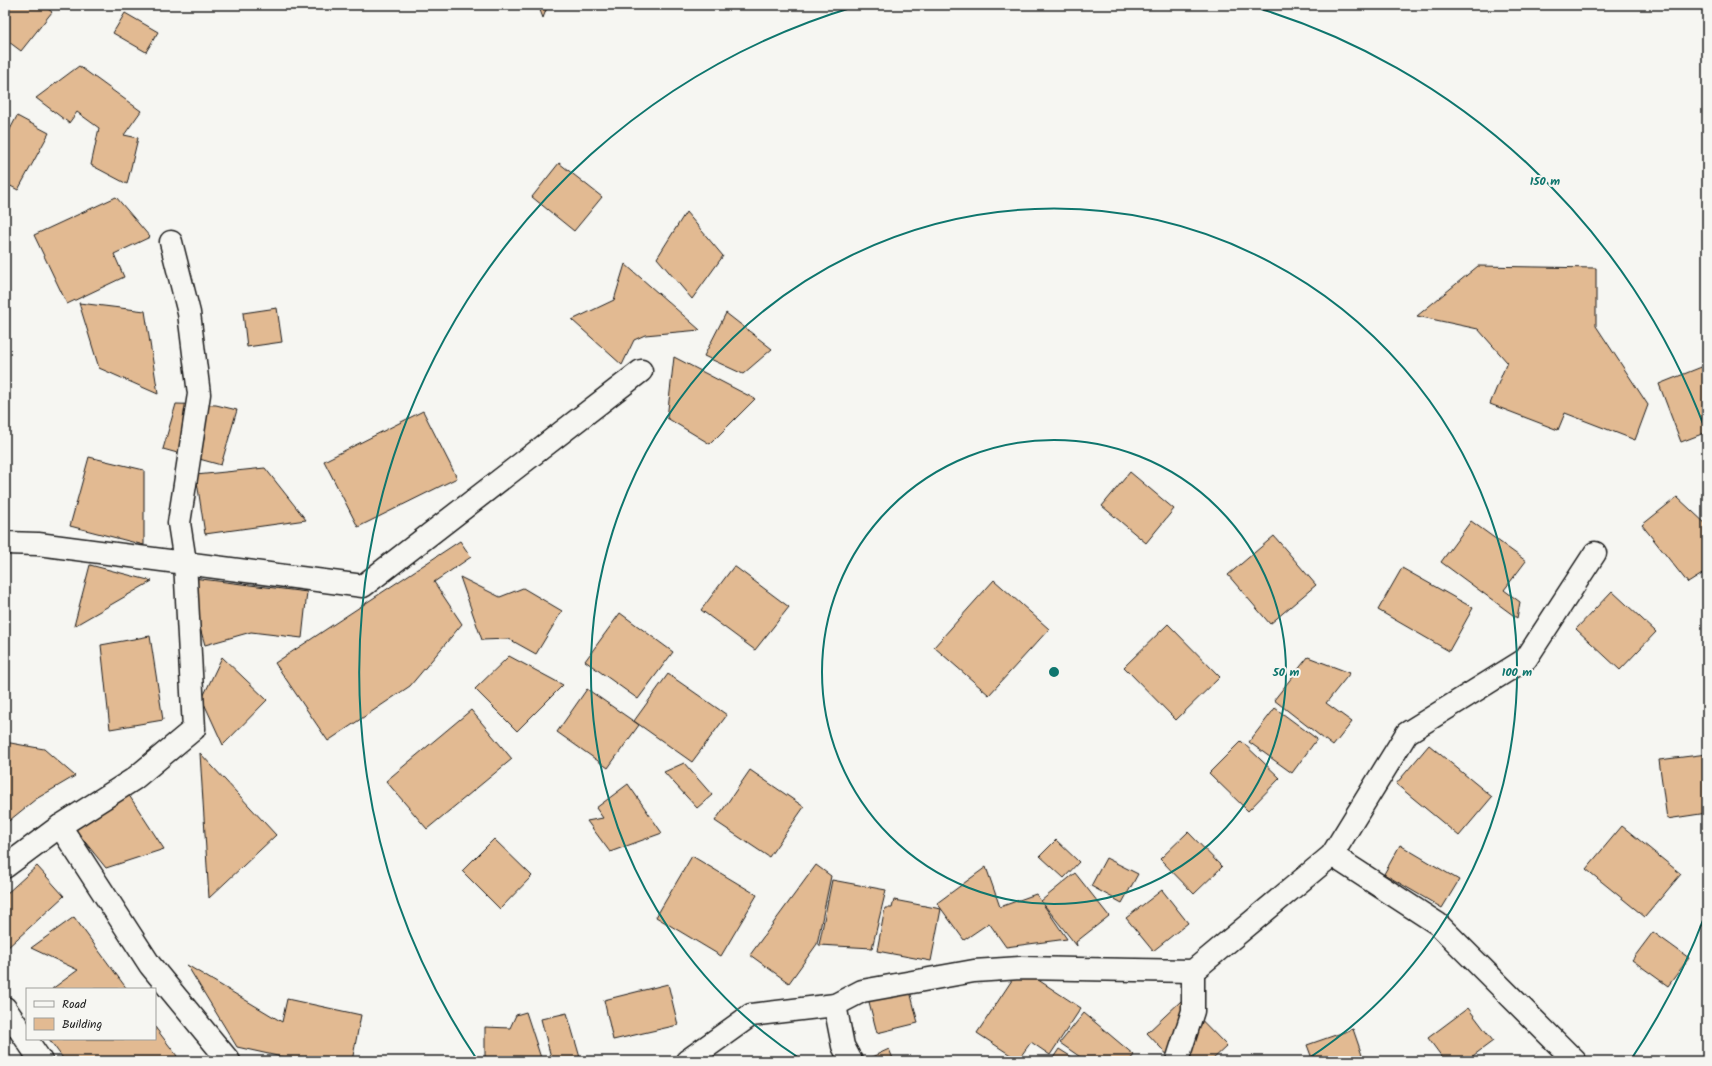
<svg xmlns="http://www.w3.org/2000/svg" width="1712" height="1066" font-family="Kalam,sans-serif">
  <rect width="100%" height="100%" fill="#f6f6f2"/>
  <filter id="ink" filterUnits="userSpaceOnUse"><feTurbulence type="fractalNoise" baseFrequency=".025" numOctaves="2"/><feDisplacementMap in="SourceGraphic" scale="8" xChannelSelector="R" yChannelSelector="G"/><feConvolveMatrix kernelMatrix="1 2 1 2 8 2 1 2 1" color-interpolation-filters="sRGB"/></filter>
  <g filter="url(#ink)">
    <!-- building -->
    <g fill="#e2ba92" stroke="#1c1c1c">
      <polygon points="9,5 43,5 52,12 21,51 5,39 5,10"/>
      <polygon points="538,5 548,5 543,18"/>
      <polygon points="125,13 158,32 146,52 113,33"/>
      <polygon points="79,66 141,111 124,135 138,138 127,184 91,165 99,128 77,112 69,123 36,98"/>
      <polygon points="17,116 49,133 18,190 5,183 5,139"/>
      <polygon points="559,163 602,197 574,231 532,197"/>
      <polygon points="116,197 150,237 114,254 124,277 67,304 34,235"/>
      <polygon points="686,212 723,256 692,299 657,258"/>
      <polygon points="625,264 700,330 645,335 634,340 622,365 572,320 614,300"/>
      <polygon points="1478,266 1596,268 1596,326 1648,405 1635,440 1565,413 1558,430 1490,404 1507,362 1478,329 1417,316"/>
      <polygon points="79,303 145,311 158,394 99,368"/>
      <polygon points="277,308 282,342 247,347 243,313"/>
      <polygon points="726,313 772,349 743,374 704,356"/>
      <polygon points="674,357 755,399 710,444 667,418"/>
      <polygon points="1704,366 1707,373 1707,432 1681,442 1659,384"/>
      <polygon points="176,404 216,405 237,410 221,465 163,449"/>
      <polygon points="423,411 457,478 358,527 324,461"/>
      <polygon points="89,457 144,470 144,545 70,526"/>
      <polygon points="265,468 306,520 205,534 196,475"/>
      <polygon points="1130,472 1174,509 1146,543 1102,506"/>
      <polygon points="1677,497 1707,525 1707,571 1688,583 1642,525"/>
      <polygon points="1471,521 1526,561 1504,590 1520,602 1517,618 1441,562"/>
      <polygon points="1274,536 1316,585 1270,624 1228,575"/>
      <polygon points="460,541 471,557 434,582 462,624 410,686 328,741 275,663"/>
      <polygon points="90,565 152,581 74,626"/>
      <polygon points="734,566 789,607 755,650 701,610"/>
      <polygon points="1402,568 1473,608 1449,651 1378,610"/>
      <polygon points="185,577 307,592 302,638 251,632 205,645"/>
      <polygon points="460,577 500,597 523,588 562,611 536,654 509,639 482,640"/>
      <polygon points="994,580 1049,629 989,695 934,647"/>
      <polygon points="1612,591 1656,632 1620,670 1576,629"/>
      <polygon points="620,613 673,652 638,699 585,661"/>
      <polygon points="1168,624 1220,677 1176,720 1124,667"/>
      <polygon points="150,636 163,720 110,729 101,645"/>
      <polygon points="509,656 563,685 517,731 475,689"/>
      <polygon points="222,657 267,700 223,745 202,699"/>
      <polygon points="1308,657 1350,673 1326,703 1352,722 1333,746 1274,700"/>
      <polygon points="668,674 727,715 692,762 634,721"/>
      <polygon points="587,689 639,725 608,768 557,732"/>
      <polygon points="1275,708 1317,739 1292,773 1249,742"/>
      <polygon points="471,710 512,759 427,829 386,781"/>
      <polygon points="1241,741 1280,778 1248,811 1209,773"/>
      <polygon points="5,742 44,749 75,776 36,799 5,824"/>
      <polygon points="1429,745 1492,797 1459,836 1396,784"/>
      <polygon points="200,753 276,835 209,898"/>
      <polygon points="1707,754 1707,813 1667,819 1659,760"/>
      <polygon points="684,763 712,795 697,808 664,772"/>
      <polygon points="750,770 804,807 769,857 715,821"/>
      <polygon points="628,784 662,833 610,852 587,821 603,818 596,808"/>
      <polygon points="123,786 164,849 106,868 73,827"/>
      <polygon points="1622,826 1681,874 1645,917 1586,869"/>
      <polygon points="1188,832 1222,867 1194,894 1160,859"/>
      <polygon points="494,839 532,876 500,909 462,871"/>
      <polygon points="1056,840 1079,862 1064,878 1040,856"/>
      <polygon points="1400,845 1459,880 1442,908 1384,874"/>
      <polygon points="692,856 757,895 721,956 656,917"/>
      <polygon points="1106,858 1138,874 1122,903 1091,886"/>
      <polygon points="816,865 831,876 817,944 789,983 750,955"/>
      <polygon points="37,866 64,896 6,949 5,895"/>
      <polygon points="986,867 1000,907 1036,894 1067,939 1006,947 989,923 964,940 937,903"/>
      <polygon points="1075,873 1109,916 1076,942 1077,946 1041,901"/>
      <polygon points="832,880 886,890 872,948 819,945"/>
      <polygon points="1162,890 1188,923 1153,951 1126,918"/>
      <polygon points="894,900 941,909 931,961 877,951 885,908 892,908"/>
      <polygon points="74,917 127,989 52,989 78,970 31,948"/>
      <polygon points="1653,932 1689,958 1668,986 1632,960"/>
      <polygon points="187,965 282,1022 287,999 361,1015 352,1061 300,1061 237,1047"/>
      <polygon points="1020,968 1081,1008 1050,1055 1031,1042 1018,1060 977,1033"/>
      <polygon points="668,984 678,1025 613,1040 604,1000"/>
      <polygon points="909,987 918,1023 877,1033 868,998"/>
      <polygon points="1182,1000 1227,1046 1211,1061 1193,1058 1190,1061 1173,1061 1147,1033"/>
      <polygon points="1468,1008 1493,1041 1466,1061 1445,1061 1428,1038"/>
      <polygon points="526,1012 542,1061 485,1061 485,1027 510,1028 516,1015"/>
      <polygon points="567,1013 581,1061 552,1061 541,1019"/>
      <polygon points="1084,1013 1134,1055 1129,1061 1086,1061 1060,1043"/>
      <polygon points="155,1027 177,1056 170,1061 65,1061 49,1039 155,1039"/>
      <polygon points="1353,1029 1364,1061 1313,1061 1307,1045"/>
      <polygon points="889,1049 894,1061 863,1061"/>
      <polygon points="1059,1049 1078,1061 1051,1061"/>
    </g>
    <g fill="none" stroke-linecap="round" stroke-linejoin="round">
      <defs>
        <g id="minor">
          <polyline points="5,543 38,544 363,586 641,371"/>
          <polyline points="60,826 150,965 229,1061"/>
          <polyline points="1332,855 1438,924 1575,1061"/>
          <polyline points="5,867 60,826 134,779 194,729 185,562 179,523 199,394 189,313 171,242"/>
          <polyline points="835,1005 843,1046 851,1061"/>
          <polyline points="5,1008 41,1061"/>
          <polyline points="687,1061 751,1015 835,1005 862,991 974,971 1020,968 1193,971 1332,855 1407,733 1526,659 1595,553"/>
          <polyline points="1177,1061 1193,1011 1193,971"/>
        </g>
      </defs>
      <!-- minor casing -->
      <use href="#minor" stroke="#1c1c1c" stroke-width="25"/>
      <!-- minor -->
      <use href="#minor" stroke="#f6f6f2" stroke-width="22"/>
    </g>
  </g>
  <!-- distance rings -->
  <g fill="none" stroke="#0f766e" stroke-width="2">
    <circle cx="1054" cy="672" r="232"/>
    <path d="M802 1060A463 463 0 1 1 1306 1060"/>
    <path d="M1705 915A695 695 0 0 1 1630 1061M478 1061A695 695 0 0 1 857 6M1251 6A695 695 0 0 1 1705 429"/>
  </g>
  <circle cx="1054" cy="672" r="6" fill="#0f766e" stroke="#f6f6f2" stroke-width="2"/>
  <g font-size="12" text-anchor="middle" font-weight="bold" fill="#0f766e" stroke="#f6f6f2" stroke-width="4" stroke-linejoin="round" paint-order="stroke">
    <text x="1545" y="185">150 m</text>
    <text x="1286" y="676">50 m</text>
    <text x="1517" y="676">100 m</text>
  </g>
  <!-- margin -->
  <rect width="1712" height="1066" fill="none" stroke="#f6f6f2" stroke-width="20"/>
  <rect x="10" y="10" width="1692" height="1046" fill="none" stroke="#1c1c1c" stroke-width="1.5" filter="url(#ink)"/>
  <!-- legend -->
  <rect x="26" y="988" width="130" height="52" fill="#f6f6f2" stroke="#9f9f9c"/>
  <rect x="34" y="1001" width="20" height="6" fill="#f6f6f2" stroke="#9f9f9c"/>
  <text x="62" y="1008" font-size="12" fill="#1c1c1c">Road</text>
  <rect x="34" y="1018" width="20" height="12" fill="#e2ba92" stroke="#9f9f9c"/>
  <text x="62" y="1028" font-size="12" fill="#1c1c1c">Building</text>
</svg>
